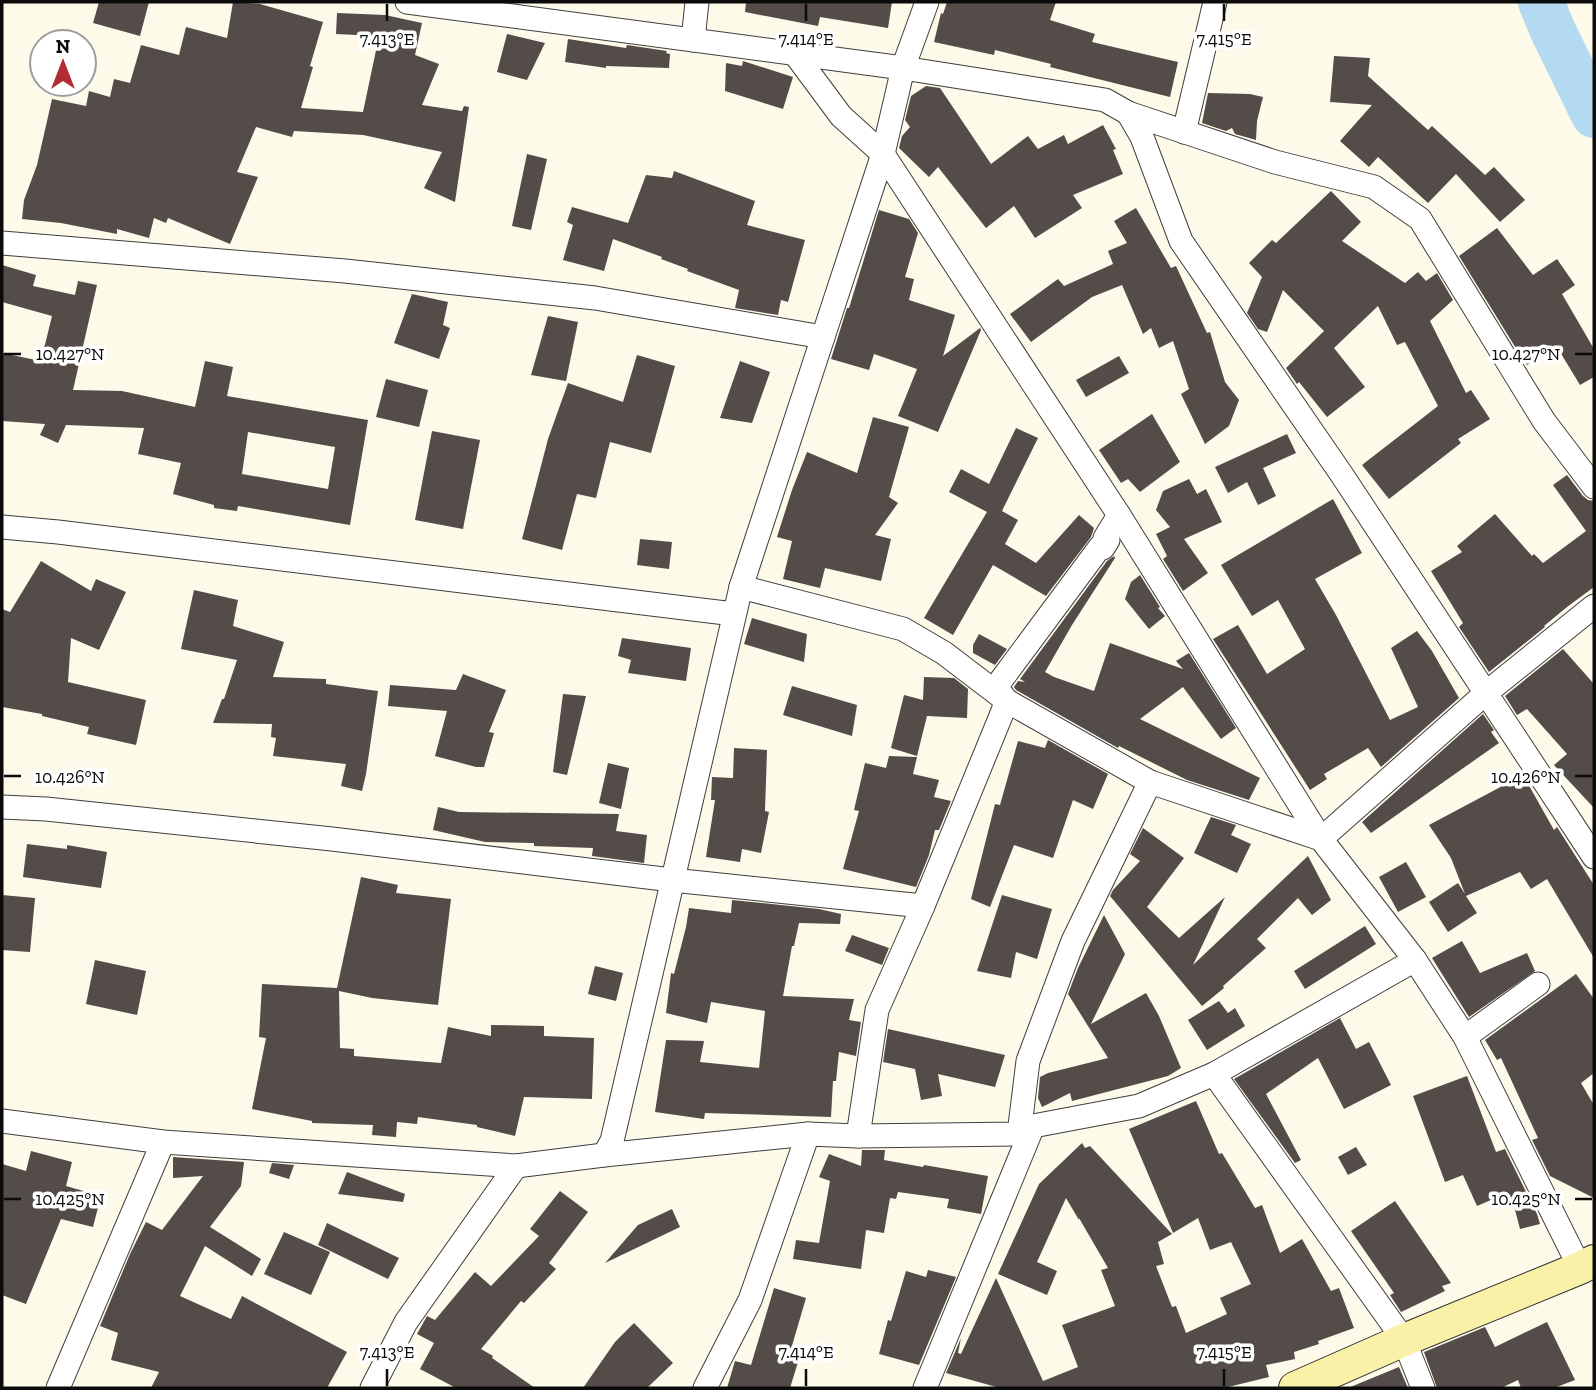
<svg xmlns="http://www.w3.org/2000/svg" width="1596" height="1390" font-family="'Zilla Slab',serif">
  <rect width="100%" height="100%" fill="#fefaea"/>
  <g fill="none" stroke-linecap="round" stroke-linejoin="round">
    <!-- river -->
    <polyline stroke="#b3daf1" stroke-width="46" points="1541,2 1553,31 1594,115"/>
  </g>
  <!-- building -->
  <g fill="#534c48" fill-rule="evenodd">
    <polygon points="99,2 149,2 140,36 93,23"/>
    <polygon points="233,2 260,4 323,22 310,66 313,67 301,108 363,112 379,36 336,34 337,13 385,15 422,23 415,55 439,64 422,105 462,111 464,106 469,107 455,202 424,188 442,152 363,135 294,131 292,137 256,127 237,172 258,177 230,244 168,218 166,223 154,218 149,238 117,229 117,234 61,223 22,219 24,200 37,165 52,99 86,106 89,91 110,97 114,79 130,83 141,45 179,55 186,27 227,38"/>
    <polygon points="746,2 892,2 888,28 820,17 818,26 745,12"/>
    <polygon points="947,2 1056,2 1050,20 1095,34 1092,42 1178,62 1170,97 1050,67 1051,64 995,50 994,55 934,42 941,13 943,14"/>
    <polygon points="507,34 545,43 527,80 497,72"/>
    <polygon points="568,39 626,48 627,45 667,51 666,53 670,54 669,68 606,66 606,68 565,62"/>
    <polygon points="1334,56 1370,58 1368,76 1428,130 1432,126 1485,175 1494,167 1525,200 1500,222 1456,174 1428,203 1378,157 1369,167 1340,141 1372,105 1330,102"/>
    <polygon points="743,61 793,77 783,109 725,91 726,63 742,66"/>
    <polygon points="926,86 940,88 991,164 1028,136 1038,149 1064,135 1068,144 1103,125 1116,149 1113,150 1123,174 1073,195 1082,208 1035,238 1014,206 986,228 938,167 929,177 899,148 902,136 910,127 905,120 911,96"/>
    <polygon points="1208,93 1250,94 1263,97 1257,121 1256,140 1235,134 1232,128 1226,131 1202,123"/>
    <polygon points="527,154 547,159 531,230 512,226"/>
    <polygon points="674,171 755,201 747,225 805,240 788,302 781,300 778,315 735,308 739,290 687,271 688,269 661,259 662,257 613,239 604,271 563,260 573,225 567,222 572,207 628,223 646,175 672,178"/>
    <polygon points="1331,191 1361,222 1342,241 1405,283 1418,272 1426,281 1437,273 1453,300 1430,321 1466,393 1471,390 1490,419 1458,439 1461,443 1389,499 1362,465 1438,406 1405,342 1397,345 1378,306 1334,348 1365,387 1327,417 1299,382 1297,384 1286,368 1324,331 1283,290 1267,332 1258,329 1247,313 1262,277 1249,263 1272,240 1276,243"/>
    <polygon points="1136,208 1171,268 1176,266 1207,333 1210,332 1225,382 1239,400 1229,426 1205,444 1181,394 1189,389 1173,341 1159,348 1151,328 1143,334 1122,285 1092,297 1031,342 1010,314 1058,279 1064,286 1113,264 1108,251 1127,243 1114,221"/>
    <polygon points="879,210 909,219 918,233 905,277 914,279 909,300 955,315 943,356 980,328 981,330 938,432 898,416 917,369 874,354 869,370 831,359 847,308 849,308"/>
    <polygon points="1497,228 1533,275 1557,259 1575,285 1562,294 1594,349 1594,377 1580,385 1557,347 1527,365 1522,358 1459,256"/>
    <path d="M2 265 36 275 33 286 75 295 78 281 97 285 73 390 122 391 195 407 205 361 233 367 227 396 368 420 350 525 238 506 237 511 214 508V505L173 494 181 463 138 454 144 428 66 425 58 443 40 435 45 424 2 421V353L41 361 52 316 2 302ZM248 432 335 447 328 489 242 474Z"/>
    <polygon points="412,294 448,302 443,325 450,328 439,359 394,343"/>
    <polygon points="548,316 578,322 566,381 531,375"/>
    <polygon points="637,355 675,366 651,453 610,442 596,498 577,494 562,550 522,539 548,439 568,383 623,402"/>
    <polygon points="1119,356 1129,373 1086,397 1076,380"/>
    <polygon points="740,361 770,372 752,423 720,418"/>
    <polygon points="386,379 428,390 419,427 376,417"/>
    <polygon points="1152,414 1180,462 1140,492 1128,479 1121,483 1099,450"/>
    <polygon points="873,417 909,427 889,497 898,503 875,535 891,539 881,581 825,568 820,588 783,579 792,541 777,537 792,490 807,452 857,473"/>
    <polygon points="1016,428 1038,438 1002,511 1018,520 1005,544 1036,563 1079,515 1094,528 1091,537 1046,596 993,565 953,635 924,618 987,512 949,492 961,469 989,484"/>
    <polygon points="432,431 480,440 463,529 415,520"/>
    <polygon points="1287,434 1296,453 1263,468 1276,496 1258,505 1247,482 1228,493 1215,467"/>
    <polygon points="1567,475 1583,496 1588,500 1594,501 1594,587 1567,607 1544,626 1545,627 1489,672 1459,627 1463,623 1431,571 1462,552 1457,546 1495,514 1532,556 1534,554 1543,563 1586,531 1553,485"/>
    <polygon points="1189,479 1197,494 1206,489 1222,522 1184,539 1208,573 1183,591 1163,559 1167,556 1156,534 1170,527 1156,510 1163,491"/>
    <polygon points="1333,499 1362,553 1315,579 1336,615 1390,720 1418,707 1391,648 1417,631 1432,651 1459,698 1381,767 1368,748 1324,774 1327,779 1310,790 1213,639 1238,625 1267,674 1305,649 1278,600 1252,616 1221,565"/>
    <polygon points="640,539 672,542 669,569 637,565"/>
    <polygon points="1114,556 1115,558 1072,625 1045,672 1054,677 1094,691 1110,643 1183,669 1176,661 1189,653 1236,728 1221,739 1183,687 1140,719 1260,778 1249,800 1187,780 1119,746 1118,748 1016,690 1014,687 1018,681 1025,682 1020,679 1107,561"/>
    <polygon points="41,561 91,591 96,579 126,592 99,650 71,638 68,682 146,700 136,745 87,734 89,727 42,716 42,714 2,707 2,609 10,612"/>
    <polygon points="1140,575 1160,607 1158,608 1165,616 1149,629 1125,599 1131,582"/>
    <polygon points="194,590 238,600 233,626 284,642 273,677 326,679 326,684 378,691 366,774 362,791 341,786 346,764 273,756 276,738 271,737 272,724 213,723 222,699 224,699 237,660 181,649"/>
    <polygon points="752,618 807,634 804,662 744,644"/>
    <polygon points="979,634 1007,649 995,665 973,653 973,645"/>
    <polygon points="622,638 691,648 686,681 628,673 631,660 618,656"/>
    <polygon points="1563,649 1594,684 1594,808 1554,765 1567,754 1527,709 1517,715 1505,696"/>
    <polygon points="463,674 506,690 489,732 494,733 484,767 476,767 435,756 447,711 388,706 390,685 456,690"/>
    <polygon points="924,677 954,678 968,689 967,718 927,716 917,756 891,748 904,695 923,700"/>
    <polygon points="792,686 857,705 852,736 783,715"/>
    <polygon points="563,694 586,696 567,775 553,772"/>
    <polygon points="1483,714 1494,730 1491,732 1499,743 1371,833 1362,822"/>
    <polygon points="1048,740 1108,774 1093,809 1073,800 1053,858 1014,845 990,907 971,899 995,804 1000,805 1018,741 1045,748"/>
    <polygon points="734,748 767,750 765,811 769,812 761,853 742,849 740,862 706,857 715,800 711,800 712,777 733,778"/>
    <polygon points="889,756 917,757 913,774 939,780 934,797 951,801 939,830 935,830 929,855 916,887 843,869 859,811 854,810 865,763 886,768"/>
    <polygon points="608,763 629,768 621,809 599,803"/>
    <polygon points="1523,775 1554,830 1557,827 1594,885 1594,958 1547,879 1531,889 1520,872 1466,896 1477,913 1448,932 1429,902 1458,883 1465,894 1451,858 1429,825"/>
    <polygon points="438,807 459,812 619,814 616,831 647,835 644,863 592,856 593,848 534,846 534,843 485,842 433,830"/>
    <polygon points="1211,817 1236,825 1231,835 1251,844 1237,873 1194,853"/>
    <polygon points="1143,828 1184,858 1147,907 1179,938 1225,897 1193,965 1308,856 1331,900 1312,915 1298,898 1257,939 1266,948 1223,986 1224,988 1202,1006 1110,896 1113,890 1140,861 1130,854"/>
    <polygon points="27,844 67,849 67,845 107,852 101,888 23,877"/>
    <polygon points="1406,862 1426,897 1398,912 1379,877"/>
    <polygon points="361,877 398,885 396,893 451,899 438,1005 372,998 339,991 340,1048 354,1049 354,1056 441,1063 448,1027 491,1036 491,1025 544,1026 544,1036 594,1038 592,1099 524,1097 515,1136 477,1127 477,1125 418,1117 417,1124 397,1122 396,1137 372,1135 373,1125 312,1123 312,1121 252,1109 266,1038 259,1037 262,984 337,988"/>
    <polygon points="2,895 35,898 30,952 2,950"/>
    <polygon points="1002,895 1052,909 1037,959 1016,952 1011,978 977,971"/>
    <polygon points="732,900 819,909 841,914 840,924 799,923 794,946 792,946 783,996 854,999 849,1020 861,1022 856,1056 839,1052 836,1081 833,1081 831,1117 705,1113 704,1119 655,1112 666,1040 704,1041 700,1062 759,1068 765,1011 711,1002 707,1023 666,1013 671,973 674,974 686,927 689,908 731,913"/>
    <polygon points="1104,915 1125,954 1091,1024 1146,993 1159,1016 1181,1068 1168,1076 1072,1101 1070,1093 1042,1107 1038,1098 1040,1077 1048,1073 1108,1058 1068,994 1078,968"/>
    <polygon points="1365,926 1376,944 1305,989 1294,971"/>
    <polygon points="852,935 889,948 882,965 845,951"/>
    <polygon points="1462,941 1480,973 1527,953 1535,971 1469,1017 1432,958"/>
    <polygon points="95,960 146,971 137,1015 86,1004"/>
    <polygon points="595,966 623,973 616,1001 588,994"/>
    <polygon points="1576,974 1594,999 1594,1073 1581,1083 1594,1105 1594,1198 1550,1176 1532,1140 1538,1138 1501,1058 1497,1060 1485,1040"/>
    <polygon points="1219,1001 1228,1013 1235,1008 1245,1026 1207,1050 1188,1020"/>
    <polygon points="1340,1018 1356,1049 1369,1042 1391,1085 1344,1109 1318,1058 1266,1094 1301,1160 1295,1163 1234,1079"/>
    <polygon points="888,1029 1005,1055 995,1087 938,1074 942,1096 921,1100 915,1069 883,1062"/>
    <polygon points="1467,1076 1496,1152 1505,1149 1537,1214 1540,1224 1520,1229 1512,1198 1506,1199 1505,1194 1477,1206 1463,1175 1445,1182 1413,1096"/>
    <polygon points="1196,1101 1219,1154 1222,1153 1255,1208 1262,1205 1280,1253 1302,1239 1331,1291 1339,1288 1354,1328 1318,1341 1319,1344 1294,1352 1295,1359 1266,1365 1269,1377 1224,1388 1000,1388 946,1373 961,1338 958,1353 961,1354 996,1278 1043,1381 1078,1367 1062,1325 1115,1306 1101,1270 1108,1268 1079,1218 1079,1220 1066,1198 1037,1262 1057,1271 1047,1295 998,1274 1039,1184 1082,1143 1085,1148 1090,1146 1172,1234 1158,1242 1164,1264 1156,1266 1172,1307 1176,1306 1186,1333 1227,1314 1220,1298 1251,1284 1231,1242 1210,1250 1198,1218 1173,1233 1129,1129"/>
    <polygon points="1356,1147 1367,1165 1348,1175 1338,1157"/>
    <polygon points="862,1150 885,1150 884,1160 923,1167 924,1165 988,1176 981,1214 947,1208 949,1199 898,1192 896,1199 890,1198 884,1233 866,1230 861,1269 793,1259 796,1240 819,1243 830,1181 819,1177 829,1154 861,1166"/>
    <polygon points="31,1151 72,1162 66,1186 101,1196 93,1227 61,1219 26,1304 2,1295 2,1164 26,1171"/>
    <polygon points="173,1157 244,1162 241,1186 210,1227 261,1259 252,1276 205,1246 180,1296 231,1319 242,1296 347,1352 327,1388 151,1388 159,1372 111,1360 118,1333 100,1326 130,1254 146,1222 162,1230 203,1176 173,1178"/>
    <polygon points="272,1163 294,1165 289,1179 269,1173"/>
    <polygon points="347,1172 405,1194 403,1202 338,1194"/>
    <polygon points="560,1191 588,1212 549,1263 556,1269 524,1303 521,1301 481,1349 493,1356 492,1358 535,1388 456,1388 420,1369 434,1343 417,1334 427,1316 435,1320 475,1272 491,1286 539,1236 530,1229"/>
    <polygon points="1395,1201 1451,1283 1442,1286 1445,1291 1401,1312 1390,1295 1394,1293 1351,1231"/>
    <polygon points="672,1209 680,1227 605,1263 638,1225"/>
    <polygon points="327,1223 399,1258 388,1279 318,1245"/>
    <polygon points="284,1232 330,1252 311,1295 264,1274"/>
    <polygon points="928,1270 956,1277 919,1365 879,1354 888,1320 891,1321 906,1271 926,1277"/>
    <polygon points="774,1288 806,1298 789,1356 799,1359 790,1388 727,1388 735,1361 751,1365"/>
    <polygon points="1547,1322 1575,1380 1554,1388 1521,1388 1518,1380 1501,1388 1437,1388 1424,1352 1485,1327 1495,1347"/>
    <polygon points="634,1323 673,1363 647,1388 583,1388 615,1342"/>
    <polygon points="1399,1367 1408,1388 1348,1388"/>
  </g>
  <g fill="none" stroke-linecap="round" stroke-linejoin="round">
    <defs>
      <g id="street">
        <polyline points="407,2 903,68 1105,100 1128,113 1275,162 1374,187 1420,219 1544,421 1594,487"/>
        <polyline points="693,40 697,2"/>
        <polyline points="795,54 841,116 883,154 1119,515 1321,839 1415,960 1465,1037 1580,1268"/>
        <polyline points="1128,113 1142,137 1181,241 1342,475 1594,857"/>
        <polyline points="1184,132 1215,2"/>
        <polyline points="2,243 345,271 595,298 823,337"/>
        <polyline points="2,527 58,532 734,614"/>
        <polyline points="741,587 903,629 944,653 1007,701 1150,782 1321,839 1486,693 1594,606"/>
        <polyline points="2,807 46,809 332,839 672,880 923,906"/>
        <polyline points="1465,1037 1538,984"/>
        <polyline points="1214,1074 1404,1340 1423,1388"/>
        <polyline points="2,1121 163,1142 516,1166 604,1155 808,1134 858,1136 1019,1134 1033,1126 1139,1106 1214,1074 1415,960"/>
        <polyline points="1019,1134 1028,1061 1073,941 1150,782"/>
        <polyline points="858,1136 877,1010 923,906 1007,701 996,687 1100,547 1103,548 1108,540 1105,538 1119,515"/>
        <polyline points="604,1155 612,1141 741,587 883,154 903,68 927,2"/>
        <polyline points="58,1388 163,1142"/>
        <polyline points="372,1388 406,1322 516,1166"/>
        <polyline points="705,1388 750,1300 808,1134"/>
        <polyline points="925,1388 1033,1126"/>
      </g>
      <polyline id="secondary" points="1295,1388 1404,1340 1580,1268 1594,1261"/>
    </defs>
    <!-- street casing -->
    <use href="#street" stroke="#3e3e3e" stroke-width="25"/>
    <!-- secondary casing -->
    <use href="#secondary" stroke="#2d2d2d" stroke-width="34"/>
    <!-- street -->
    <use href="#street" stroke="#fff" stroke-width="23"/>
    <!-- secondary -->
    <use href="#secondary" stroke="#faf1a9" stroke-width="32"/>
  </g>
  <!-- ticks -->
  <path fill="none" stroke="#0b0b0b" stroke-width="2.5" d="M387 4V21M806 4V21M1224 4V21M4 354H21M1575 354H1592M4 776H21M1575 776H1592M4 1199H21M1575 1199H1592M387 1369V1386M806 1369V1386M1224 1369V1386"/>
  <g font-size="18" text-anchor="middle" fill="#0b0b0b" stroke="#fff" stroke-width="7" stroke-linejoin="round" paint-order="stroke">
    <text x="387" y="45">7.413°E</text>
    <text x="806" y="45">7.414°E</text>
    <text x="1224" y="45">7.415°E</text>
    <text x="70" y="360">10.427°N</text>
    <text x="1526" y="360">10.427°N</text>
    <text x="70" y="783">10.426°N</text>
    <text x="1526" y="783">10.426°N</text>
    <text x="70" y="1205">10.425°N</text>
    <text x="1526" y="1205">10.425°N</text>
    <text x="387" y="1358">7.413°E</text>
    <text x="806" y="1358">7.414°E</text>
    <text x="1224" y="1358">7.415°E</text>
  </g>
  <!-- border -->
  <rect width="1596" height="1390" fill="none" stroke="#0b0b0b" stroke-width="7"/>
  <!-- north arrow -->
  <g transform="translate(63 63)"><circle r="33" fill="#ffffff" stroke="#9d9d9d" stroke-width="2"/>
  <path d="M0-5L12 26L0 18L-12 26Z" fill="#b12d33"/>
  <text y="-10" font-size="19" font-weight="bold" text-anchor="middle" fill="#0b0b0b">N</text>
  </g>
</svg>
